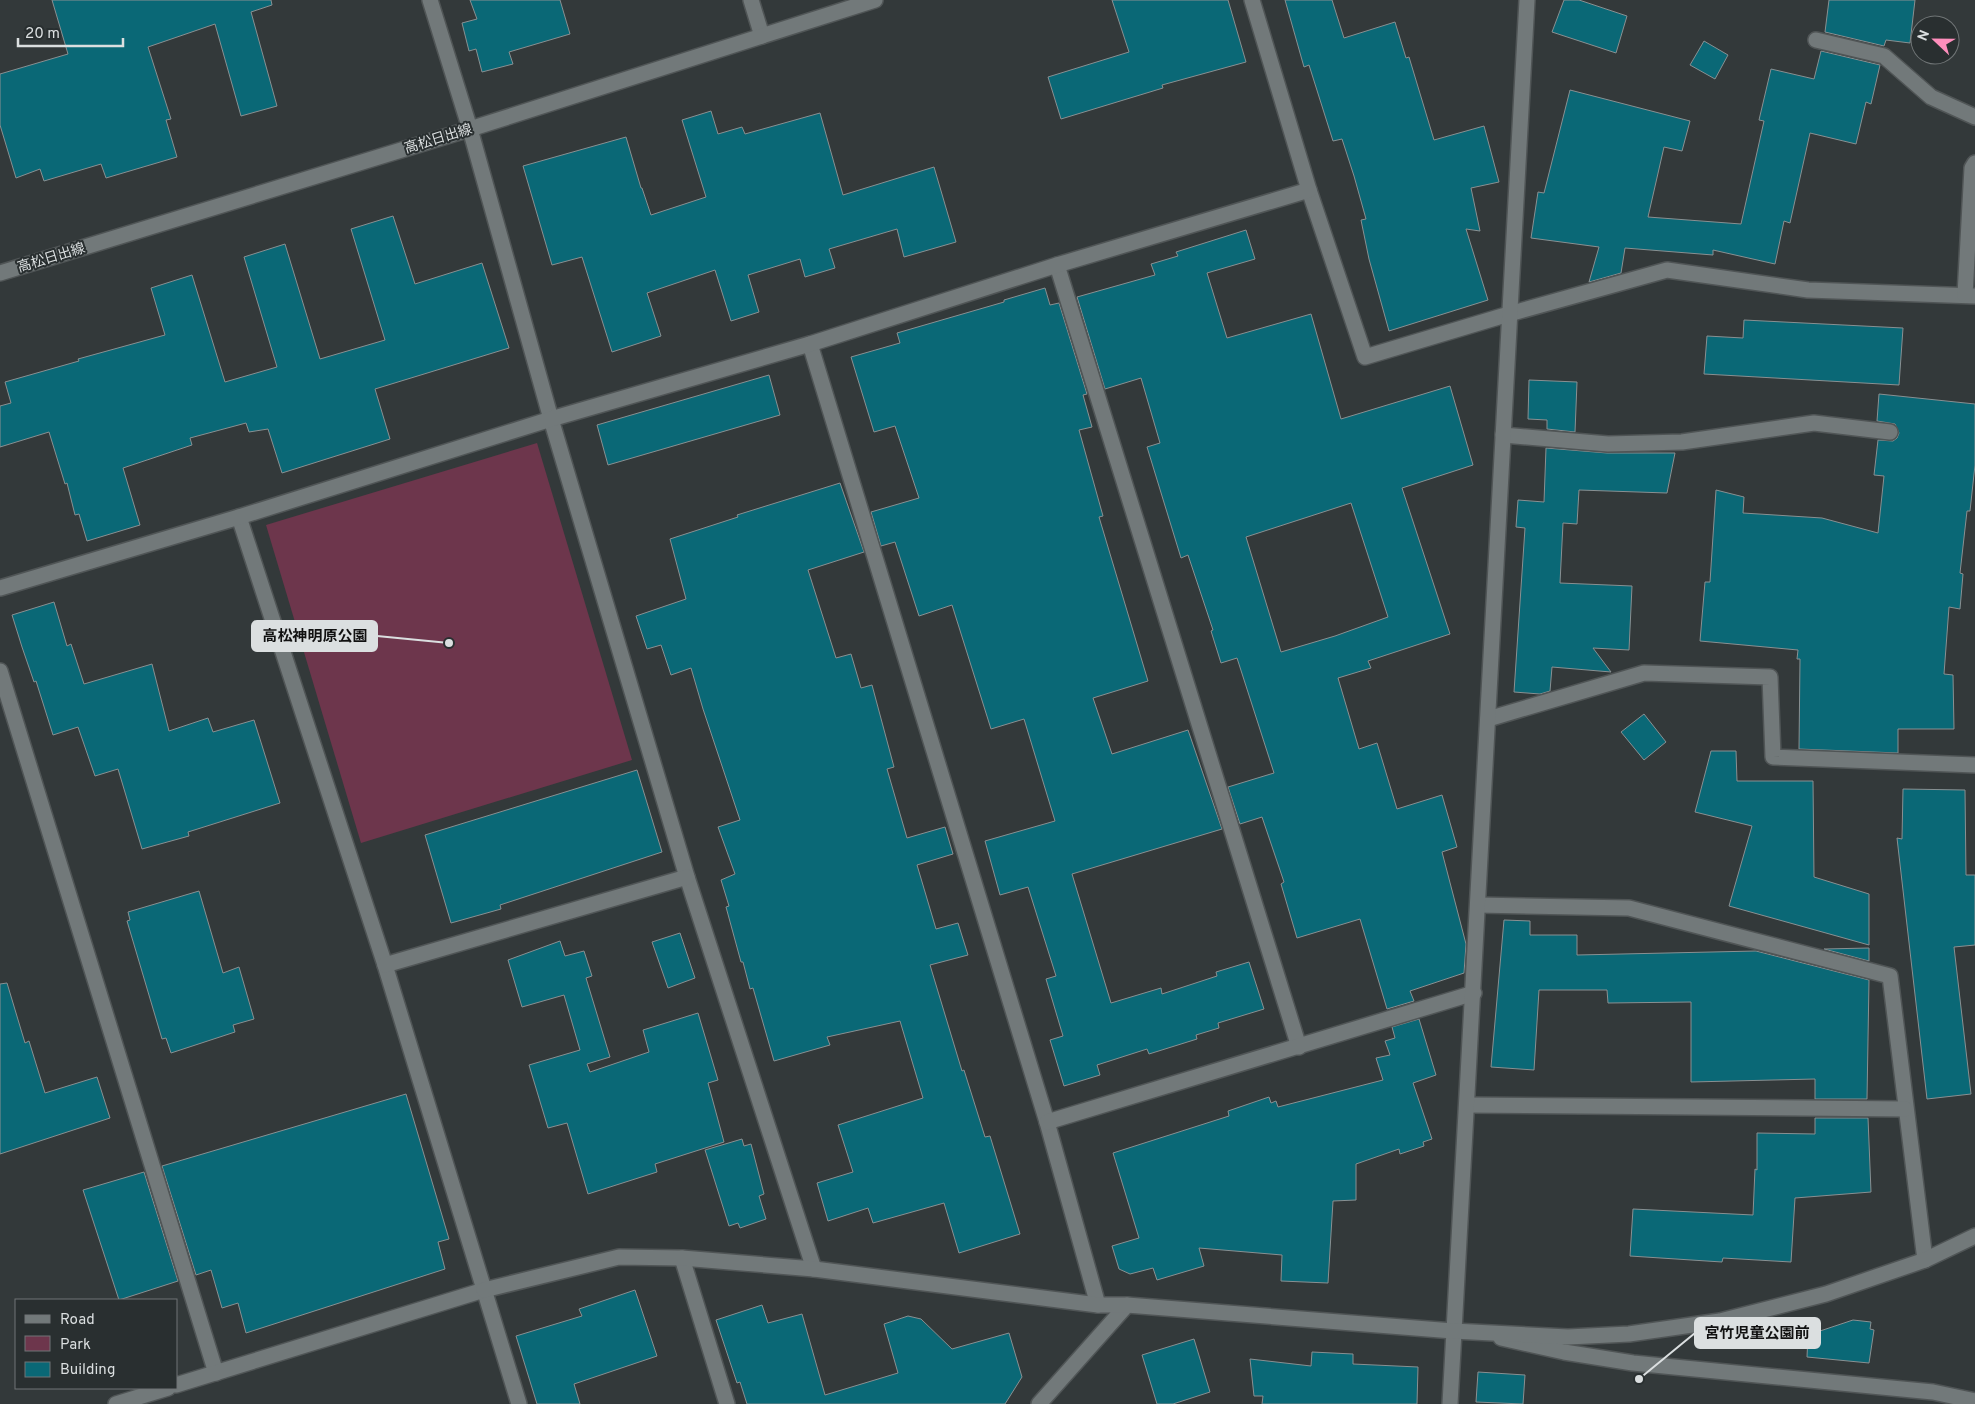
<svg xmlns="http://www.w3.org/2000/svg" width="1975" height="1404" font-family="Overpass,'Noto Sans JP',sans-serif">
  <rect width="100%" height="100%" fill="#33393a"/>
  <!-- green -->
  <polygon fill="#6d364c" points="537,443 632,760 361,843 266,525"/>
  <!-- building -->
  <g fill="#0a6876" stroke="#899092" fill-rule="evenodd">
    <polygon points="52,0 271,0 272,5 251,12 277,106 241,116 215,24 148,47 171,119 166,120 177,157 106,178 101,164 44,181 40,169 16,178 0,125 0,74 68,54"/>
    <polygon points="470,0 560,0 570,34 509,52 513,64 482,72 476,49 469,51 462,23 477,19"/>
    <polygon points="1112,0 1228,0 1246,62 1162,85 1163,88 1061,119 1048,77 1129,52"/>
    <polygon points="1285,0 1332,0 1344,38 1395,22 1406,58 1409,57 1434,140 1484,126 1499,182 1471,188 1480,231 1466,229 1488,300 1389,331 1369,259 1361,220 1366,219 1354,176 1342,139 1333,141 1309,65 1304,67"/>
    <polygon points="1564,0 1579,0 1627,16 1616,53 1552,32"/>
    <polygon points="1829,0 1915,0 1910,43 1886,40 1884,46 1825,32"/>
    <polygon points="1704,41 1728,55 1715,79 1690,65"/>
    <polygon points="1821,51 1880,65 1871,104 1866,102 1856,144 1810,133 1790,223 1784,221 1775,264 1713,250 1713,255 1625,248 1621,273 1589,282 1599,247 1531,238 1538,192 1544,193 1570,90 1690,121 1682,151 1664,147 1648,217 1741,224 1764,121 1759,120 1771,69 1814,79"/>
    <polygon points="711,111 718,134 742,127 745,134 820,113 843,195 934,167 956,242 904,257 897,229 829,249 835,268 805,277 800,259 748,275 759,312 731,321 715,270 647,293 661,336 612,352 582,257 552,265 523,166 626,137 641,188 642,188 651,215 706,197 682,120"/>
    <polygon points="393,216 415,284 482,263 509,348 375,389 390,439 282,473 268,429 249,432 246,423 190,438 192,445 123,468 140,525 87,541 79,514 75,515 67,483 65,484 49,432 0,447 0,406 11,403 5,382 79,361 78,359 165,335 151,288 192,275 225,382 277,367 244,257 285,244 320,359 385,340 351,229"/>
    <path d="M1246 230 1255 259 1207 273 1227 338 1311 314 1341 419 1450 386 1473 465 1402 488 1450 634 1368 661 1371 668 1338 678 1359 749 1377 743 1397 809 1442 795 1457 847 1442 852 1466 944 1464 973 1410 991 1414 1001 1387 1009 1360 919 1297 938 1281 884 1284 882 1262 817 1240 824 1228 787 1274 773 1237 658 1221 663 1211 631 1213 630 1188 555 1181 558 1147 447 1160 443 1141 378 1105 389 1077 297 1155 275 1151 264 1178 256 1176 252ZM1351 503 1388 617 1335 636 1281 652 1246 537Z"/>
    <polygon points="1045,288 1050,305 1059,303 1087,394 1083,395 1092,427 1079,430 1103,516 1099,517 1148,681 1093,698 1112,754 1188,730 1222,829 1072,874 1111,1003 1161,988 1162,994 1217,976 1216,972 1249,962 1264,1009 1218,1023 1219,1028 1196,1035 1197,1039 1149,1054 1147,1049 1097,1065 1100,1075 1064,1086 1050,1040 1063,1036 1046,979 1056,976 1028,887 1000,895 985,841 1055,821 1024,719 991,729 952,605 919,616 895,542 881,546 871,512 919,498 895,426 874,432 851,357 900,343 897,333 1004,302 1004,300"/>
    <polygon points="1744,320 1903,328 1899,385 1704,374 1707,336 1743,338"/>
    <polygon points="769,375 780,415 608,465 597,425"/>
    <polygon points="1529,380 1577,382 1575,432 1547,429 1547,420 1528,419"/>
    <polygon points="1879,394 1975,404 1975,465 1970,511 1967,511 1960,573 1963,574 1960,609 1949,607 1944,674 1953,675 1954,729 1898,729 1898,753 1799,749 1800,659 1797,659 1798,650 1700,641 1705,582 1710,582 1716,490 1744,497 1743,513 1822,518 1878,533 1884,476 1874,475 1878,440 1893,441 1897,438 1899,433 1895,424 1877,421"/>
    <polygon points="1546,448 1607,453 1675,453 1667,493 1579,490 1577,524 1563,523 1560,583 1632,586 1629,650 1593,648 1611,672 1552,667 1550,691 1540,694 1514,692 1525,528 1516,527 1518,500 1544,502"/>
    <polygon points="840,483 864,552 808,570 836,658 851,654 861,688 872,685 894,767 887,769 907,838 945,827 953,854 917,865 936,929 958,923 968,955 930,965 962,1071 964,1070 985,1137 990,1136 1020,1234 959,1253 944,1203 873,1223 868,1208 828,1221 817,1183 853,1172 838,1125 923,1098 900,1021 827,1037 830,1045 774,1061 753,988 750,989 743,962 741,962 726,907 729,906 721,880 735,874 718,827 740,820 703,709 691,668 671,675 661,645 647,649 636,616 686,599 670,539 738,517 737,515"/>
    <polygon points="54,602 67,646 71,644 84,684 152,664 169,731 208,718 213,732 254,720 280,803 188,832 189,836 142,849 118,769 95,776 78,727 53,735 36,681 34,682 22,647 12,615"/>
    <polygon points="1644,714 1666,742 1644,760 1621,732"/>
    <polygon points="1711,751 1736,751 1737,781 1813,781 1814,877 1869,894 1869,945 1729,906 1752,826 1695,812"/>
    <polygon points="637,770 662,852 500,905 501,909 451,923 425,835"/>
    <polygon points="1903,789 1965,790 1966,875 1975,875 1975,945 1954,947 1971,1094 1927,1099 1897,838 1902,839"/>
    <polygon points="199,891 223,973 239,967 254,1019 233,1025 235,1032 171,1053 166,1038 162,1039 127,921 130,920 128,912"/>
    <polygon points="1504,920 1530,921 1530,935 1577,935 1577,955 1756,951 1869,980 1867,1099 1815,1099 1815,1079 1691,1082 1691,1002 1608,1003 1607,990 1539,990 1534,1070 1491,1067"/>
    <polygon points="680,933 695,978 668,988 652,942"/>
    <polygon points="560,941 565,956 584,951 592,976 586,978 610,1057 587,1064 590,1072 649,1052 643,1030 698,1013 718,1080 708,1083 724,1142 655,1164 657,1172 588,1194 567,1123 548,1128 529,1065 580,1050 564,995 522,1007 508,960"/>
    <polygon points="1869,948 1869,961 1824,949"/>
    <polygon points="7,983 25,1043 29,1041 45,1093 97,1077 110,1118 0,1154 0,984"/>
    <polygon points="1419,1019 1436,1075 1413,1083 1432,1139 1423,1142 1424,1146 1400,1154 1399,1149 1356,1164 1356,1200 1333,1201 1328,1283 1281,1281 1282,1255 1199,1248 1204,1266 1157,1280 1153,1268 1130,1274 1119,1269 1112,1246 1139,1238 1113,1153 1229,1116 1228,1111 1269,1097 1271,1103 1276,1101 1278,1107 1383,1080 1376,1058 1390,1055 1385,1041 1395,1038 1392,1027"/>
    <polygon points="406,1094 449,1239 438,1242 445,1269 246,1333 238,1303 222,1308 211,1270 196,1275 162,1166"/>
    <polygon points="1815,1118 1868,1118 1871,1192 1795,1198 1791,1262 1723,1258 1722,1262 1630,1256 1633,1209 1753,1215 1755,1169 1757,1170 1757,1133 1815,1134"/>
    <polygon points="742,1139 744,1146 751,1144 764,1194 759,1196 766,1219 740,1228 738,1223 729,1226 705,1150"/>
    <polygon points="144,1172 178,1281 119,1300 83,1190"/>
    <polygon points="635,1290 657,1356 574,1384 580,1404 537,1404 516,1336 582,1316 579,1309"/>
    <polygon points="762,1305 768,1323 802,1314 825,1395 898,1373 884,1324 908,1316 921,1319 952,1349 1009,1333 1022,1377 1005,1404 747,1404 740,1382 737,1383 716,1320"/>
    <polygon points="1853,1320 1871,1322 1870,1329 1874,1330 1869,1363 1807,1357 1808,1335"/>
    <polygon points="1194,1339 1210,1392 1173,1404 1157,1404 1142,1355"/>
    <polygon points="1312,1352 1353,1354 1353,1364 1418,1367 1417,1404 1262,1404 1263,1396 1254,1396 1250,1359 1311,1366"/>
    <polygon points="1478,1372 1525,1375 1523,1404 1476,1402"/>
  </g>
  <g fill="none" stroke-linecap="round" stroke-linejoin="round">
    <defs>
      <g id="street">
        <polyline points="430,0 470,129 551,419 687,877 814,1269"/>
        <polyline points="751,0 762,36"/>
        <polyline points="1816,40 1884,56 1931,97 1975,117"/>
        <polyline points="1309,190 1365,357 1509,314 1667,270 1808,290 1975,296"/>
        <polyline points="1057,265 1299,1047"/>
        <polyline points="1965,295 1972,168 1975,163"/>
        <polyline points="810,344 1047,1122 1098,1305"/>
        <polyline points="1503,435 1608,444 1682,442 1814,423 1890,432"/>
        <polyline points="239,517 385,965 519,1404"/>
        <polyline points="0,588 239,517 551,419 810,344 1057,265 1309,190 1252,0"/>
        <polyline points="0,671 216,1373"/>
        <polyline points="1488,719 1644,673 1770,677 1773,757 1975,765"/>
        <polyline points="1478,905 1629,908 1890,976 1925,1260"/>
        <polyline points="385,965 687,877"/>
        <polyline points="1467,1105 1905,1109"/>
        <polyline points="1047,1122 1474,993"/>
        <polyline points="682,1258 727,1404"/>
        <polyline points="1501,1338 1564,1352 1633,1363 1933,1392 1975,1401"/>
        <polyline points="176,1385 484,1290"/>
        <polyline points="116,1404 168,1388"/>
        <polyline points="1039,1404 1127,1305"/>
        <polyline points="1450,1404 1527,0"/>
      </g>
      <g id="secondary">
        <polyline points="0,273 470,129 875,0"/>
        <polyline points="484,1290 619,1257 682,1258 814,1269 1098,1305 1127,1305 1453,1331 1568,1337 1629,1334 1720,1321 1826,1294 1925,1260 1975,1236"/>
      </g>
    </defs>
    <!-- street casing -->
    <use href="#street" stroke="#505556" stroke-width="18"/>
    <!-- secondary casing -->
    <use href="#secondary" stroke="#505556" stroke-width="18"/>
    <!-- street -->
    <use href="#street" stroke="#72797a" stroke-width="15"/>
    <!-- secondary -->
    <use href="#secondary" stroke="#72797a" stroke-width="15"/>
  </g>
  <g text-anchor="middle" stroke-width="4" stroke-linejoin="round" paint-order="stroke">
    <!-- street labels -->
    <g font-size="14" fill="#dbdfe0" stroke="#292f30">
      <text transform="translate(438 138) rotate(-17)" y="5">高松日出線</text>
      <text transform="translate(51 257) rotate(-17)" y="5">高松日出線</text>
    </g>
  </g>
  <!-- callouts -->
  <path fill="none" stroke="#dbdfe0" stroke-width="2" d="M449 643L377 636M1639 1379L1695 1333"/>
  <g fill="#dbdfe0" stroke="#292f30" stroke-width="2">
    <circle cx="449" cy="643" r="5"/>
    <circle cx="1639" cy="1379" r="5"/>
  </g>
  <g fill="#dbdfe0" stroke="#dbdfe0" stroke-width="2">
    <rect x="252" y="621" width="125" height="30" rx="5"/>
    <rect x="1695" y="1318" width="125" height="30" rx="5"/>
  </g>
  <g font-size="15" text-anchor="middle" font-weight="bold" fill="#111">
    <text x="315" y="641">高松神明原公園</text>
    <text x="1757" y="1338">宮竹児童公園前</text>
  </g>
  <!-- legend -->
  <rect x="15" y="1299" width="162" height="90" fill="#292f30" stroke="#707576"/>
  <rect x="25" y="1315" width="25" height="8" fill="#72797a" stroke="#707576"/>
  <text x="60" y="1324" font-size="15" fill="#dbdfe0">Road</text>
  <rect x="25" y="1336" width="25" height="15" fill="#6d364c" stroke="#707576"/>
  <text x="60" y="1349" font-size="15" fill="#dbdfe0">Park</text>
  <rect x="25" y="1362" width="25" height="15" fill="#0a6876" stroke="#707576"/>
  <text x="60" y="1374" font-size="15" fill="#dbdfe0">Building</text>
  <!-- north arrow -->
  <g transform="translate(1935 40) rotate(292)"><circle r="24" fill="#292f30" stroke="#707576"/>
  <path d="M0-4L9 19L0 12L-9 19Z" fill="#fe8ebc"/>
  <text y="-8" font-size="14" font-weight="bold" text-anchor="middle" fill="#dbdfe0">N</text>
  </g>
  <!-- scale -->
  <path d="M18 38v8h105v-8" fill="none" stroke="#dbdfe0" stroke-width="2.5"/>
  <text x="25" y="38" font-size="15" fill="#dbdfe0" stroke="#292f30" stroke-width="4" paint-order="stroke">20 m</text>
</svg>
